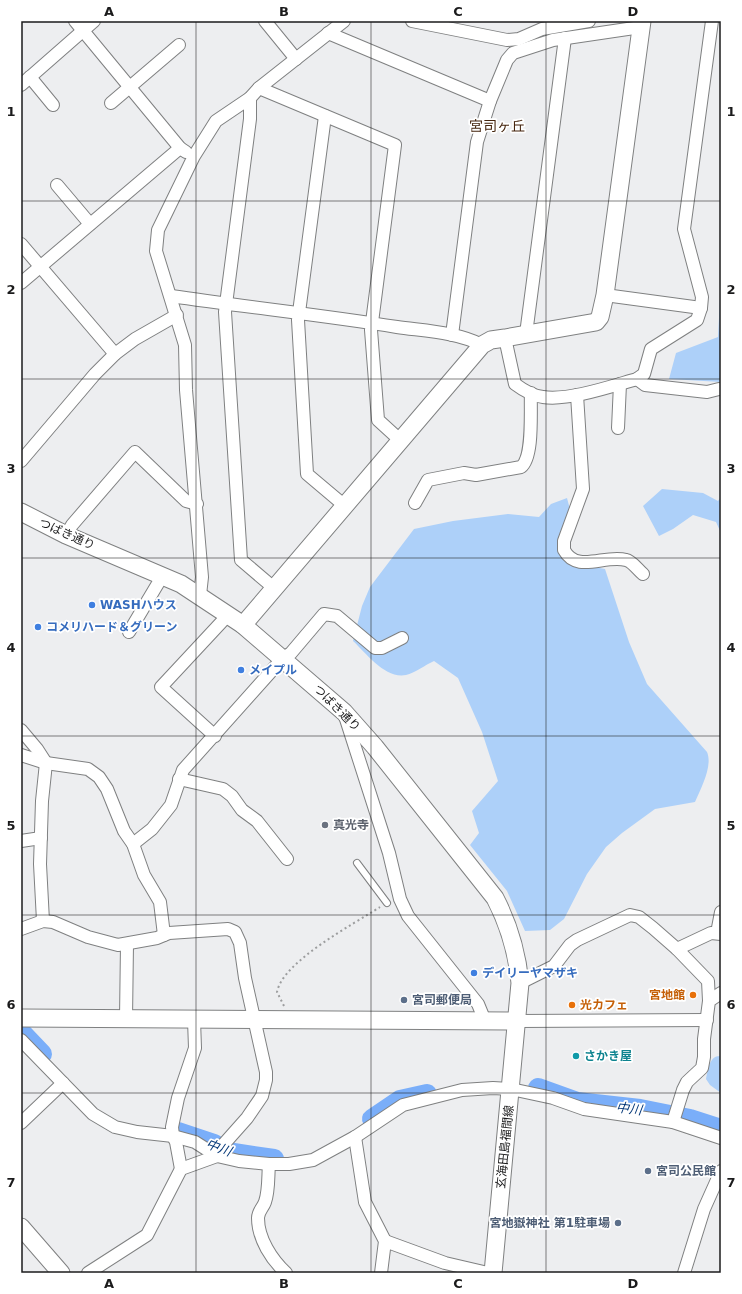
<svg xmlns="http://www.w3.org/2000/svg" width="742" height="1294" font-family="'DejaVu Sans','Noto Sans JP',sans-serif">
  <rect width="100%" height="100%" fill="#edeef0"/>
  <!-- green -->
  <g fill="#add0f9">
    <polygon points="721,280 721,382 669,379 676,353 718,337"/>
    <polygon points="662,489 703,493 718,501 721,497 721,533 716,522 693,515 673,529 659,536 643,506"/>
    <path d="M567 498 572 517 564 541V561L605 569 629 642 647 684 707 752C713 766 701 788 695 802L655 809 622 833 606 847 587 874 564 919 550 930 525 931 507 891 470 845 479 833 472 811 498 781 482 732 458 678 434 661C425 665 415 673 406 675 385 679 367 654 353 641L362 606 370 587 414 529 453 521 508 514 539 517 551 504Z"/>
    <path d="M721 1052V1093L710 1085 706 1079C708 1070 709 1056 720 1056Z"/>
  </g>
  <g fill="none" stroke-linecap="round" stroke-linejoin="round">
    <!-- river -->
    <g stroke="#7aaef9" stroke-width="20">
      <polyline points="21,1032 42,1054"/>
      <polyline points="538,1088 577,1102 640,1109 690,1119 721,1129"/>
      <polyline points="372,1119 400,1100 427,1094"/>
      <polyline points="178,1132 214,1144 227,1152 274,1159"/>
    </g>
    <defs>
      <polyline id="lane" points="357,863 387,903"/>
      <g id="street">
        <polyline points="75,21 180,148 186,152"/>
        <polyline points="265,21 296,59"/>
        <polyline points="412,21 507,40 519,39 542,29 589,21"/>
        <polyline points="328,33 490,101"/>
        <polyline points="30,77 53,105"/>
        <polyline points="21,85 94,21"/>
        <polyline points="259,88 395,145 371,330 378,420 401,441"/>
        <polyline points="250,98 250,119 225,312 241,560 274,588"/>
        <polyline points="111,103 179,45"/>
        <polyline points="325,116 298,320 307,474 345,506"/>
        <polyline points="57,185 90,224"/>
        <polyline points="21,244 115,354"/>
        <polyline points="21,283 180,148"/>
        <polyline points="605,295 701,308"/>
        <path d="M171 296C246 307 322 315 397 327 425 331 457 332 482 345"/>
        <polyline points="526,334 565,38"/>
        <polyline points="452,335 477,142 490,101 507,60 513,53 553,40 641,27"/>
        <path d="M505 338 515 384C523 390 533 396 543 397 569 401 612 386 637 379L644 374 651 349 697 320 701 308 702 297 684 229 712 21"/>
        <polyline points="637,379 645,385 707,392 719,389"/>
        <path d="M577 395 583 489 564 541V550C577 574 605 554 626 560 632 561 638 570 643 574"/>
        <polyline points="618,428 620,384"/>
        <polyline points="21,461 95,374 115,354 135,339 177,315"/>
        <path d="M415 503 428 480 464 473 476 475 521 467C534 457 530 410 531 393"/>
        <polyline points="66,535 72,525 135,452 186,501 197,504"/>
        <polyline points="200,595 202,577 186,390 185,345 156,251 158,230 194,156 216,121 250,98 259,88 344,21"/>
        <polyline points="129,632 163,575"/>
        <polyline points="345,716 389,853 400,899 408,916 478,1004 485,1021"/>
        <polyline points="21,730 37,749 46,763 42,801 40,864 43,921"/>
        <polyline points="215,736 161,687 229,614"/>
        <polyline points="21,755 46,763 88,769 99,777 107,789 124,831 133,844 144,875 160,902 164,935"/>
        <polyline points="179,779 223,789 232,796 242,810 257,821 287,859"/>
        <polyline points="21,841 41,838"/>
        <polyline points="133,844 152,829 171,805 183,770 283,658 291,653 324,614 337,616 375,648 382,648 402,638"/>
        <polyline points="21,929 43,921 53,922 88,937 118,945 157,938 169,933 228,929 235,932 240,943 245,978 266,1072 266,1080 262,1096 247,1118 223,1145 217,1156 181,1169 147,1235 88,1273"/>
        <polyline points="717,933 721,912"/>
        <polyline points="677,949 711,933 721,934"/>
        <polyline points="520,983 554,966 570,945 577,940 630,915 639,917 653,928 677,949 708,981 709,1001"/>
        <polyline points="126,1019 127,944"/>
        <polyline points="518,1021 707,1020"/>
        <polyline points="21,1040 93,1114 115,1127 137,1132 173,1136 195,1142 217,1156 239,1161 269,1164 289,1164 313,1160 355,1137 403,1105 462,1090 493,1088 511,1089 553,1098 584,1109 673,1122 721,1138"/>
        <polyline points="673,1122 683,1090 687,1082 702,1068 704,1057 704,1039 709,1001 721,993"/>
        <polyline points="21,1123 63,1083"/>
        <polyline points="355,1137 365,1202 385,1241 381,1273"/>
        <path d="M269 1164C268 1176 269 1191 265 1202 263 1208 258 1211 258 1218 258 1239 272 1260 286 1273"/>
        <polyline points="181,1169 176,1142 173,1136 172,1127 178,1098 195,1048 194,1020"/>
        <polyline points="385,1241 445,1263 488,1273"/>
        <polyline points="684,1273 704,1209 721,1171"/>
      </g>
      <g id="secondary">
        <path d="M21 512 66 535 181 584 243 625 344 712 375 747 495 898C509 925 517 952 520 983L493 1273"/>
        <polyline points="243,625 482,345 491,340 505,338 596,322 600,317 605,295 642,21"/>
        <polyline points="21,1018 518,1021"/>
        <polyline points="21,1227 61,1273"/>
      </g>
    </defs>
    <!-- lane casing -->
    <use href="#lane" stroke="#7f8081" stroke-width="8"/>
    <!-- street casing -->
    <use href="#street" stroke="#7f8081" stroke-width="14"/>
    <!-- secondary casing -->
    <use href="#secondary" stroke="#7f8081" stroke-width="19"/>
    <!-- path -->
    <path stroke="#9c9d9e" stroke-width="2" stroke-dasharray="2 3" stroke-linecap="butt" d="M284 1006 277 992C283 961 354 924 380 907"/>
    <!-- lane -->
    <use href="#lane" stroke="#fff" stroke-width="6"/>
    <!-- street -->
    <use href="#street" stroke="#fff" stroke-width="12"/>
    <!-- secondary -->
    <use href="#secondary" stroke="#fff" stroke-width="17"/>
  </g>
  <!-- grid -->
  <path fill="none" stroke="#1b1b1c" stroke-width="1" stroke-opacity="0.55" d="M196 21V1273M371 21V1273M546 21V1273M21 201H721M21 379H721M21 558H721M21 736H721M21 915H721M21 1093H721"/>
  <!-- markers -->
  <g fill="#3f7fe0" stroke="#fff" stroke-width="1.5">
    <circle cx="92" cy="605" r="4"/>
    <circle cx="38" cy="627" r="4"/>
    <circle cx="241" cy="670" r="4"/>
    <circle cx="474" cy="973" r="4"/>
  </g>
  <circle fill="#6b7280" stroke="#fff" stroke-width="1.5" cx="325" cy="825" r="4"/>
  <g fill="#e8710a" stroke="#fff" stroke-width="1.5">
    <circle cx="693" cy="995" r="4"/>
    <circle cx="572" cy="1005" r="4"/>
  </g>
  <g fill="#5c6f8a" stroke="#fff" stroke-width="1.5">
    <circle cx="404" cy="1000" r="4"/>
    <circle cx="648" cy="1171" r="4"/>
    <circle cx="618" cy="1223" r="4"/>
  </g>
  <circle fill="#0f9aa8" stroke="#fff" stroke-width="1.5" cx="576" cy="1056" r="4"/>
  <g text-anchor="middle" stroke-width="3.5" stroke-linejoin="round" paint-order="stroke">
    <!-- street labels -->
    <g font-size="12" fill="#1b1b1c" stroke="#fff">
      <text transform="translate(67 534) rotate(24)" y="4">つばき通り</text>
      <text transform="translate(337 708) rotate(45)" y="4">つばき通り</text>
      <text transform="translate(505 1147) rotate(-84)" y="4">玄海田島福間線</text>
    </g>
    <!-- shop labels -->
    <g font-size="12" font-weight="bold" fill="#366cbe" stroke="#fff" text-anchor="start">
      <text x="100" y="609">WASHハウス</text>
      <text x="46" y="631">コメリハード＆グリーン</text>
      <text x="249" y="674">メイプル</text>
      <text x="482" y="977">デイリーヤマザキ</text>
    </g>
    <!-- worship labels -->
    <g font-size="12" font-weight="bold" fill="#5b616d" stroke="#fff" text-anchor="start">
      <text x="333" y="829">真光寺</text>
    </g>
    <!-- food labels -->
    <g font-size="12" font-weight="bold" fill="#c56008" stroke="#fff" text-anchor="end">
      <text x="685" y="999">宮地館</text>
      <text x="580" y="1009" text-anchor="start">光カフェ</text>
    </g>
    <!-- service labels -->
    <g font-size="12" font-weight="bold" fill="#4e5e75" stroke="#fff" text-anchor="start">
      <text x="412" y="1004">宮司郵便局</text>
      <text x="656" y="1175">宮司公民館</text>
      <text x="610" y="1227" text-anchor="end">宮地嶽神社 第1駐車場</text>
    </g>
    <!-- culture labels -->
    <g font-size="12" font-weight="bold" fill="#0d838f" stroke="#fff" text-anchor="start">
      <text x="584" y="1060">さかき屋</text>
    </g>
    <!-- water labels -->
    <g font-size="13" font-style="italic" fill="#043778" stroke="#fff">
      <text transform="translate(629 1108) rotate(7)" y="5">中川</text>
      <text transform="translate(219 1147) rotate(20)" y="5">中川</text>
    </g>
    <!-- quarter labels -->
    <g font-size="14" fill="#43230c" stroke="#fff">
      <text x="497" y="131">宮司ヶ丘</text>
    </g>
  </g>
  <!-- border -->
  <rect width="742" height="1294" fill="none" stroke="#ffffff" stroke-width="44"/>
  <rect x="22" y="22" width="698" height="1250" fill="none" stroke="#1b1b1c" stroke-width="1.5"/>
  <g font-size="13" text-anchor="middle" font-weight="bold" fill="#1b1b1c">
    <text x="109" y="16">A</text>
    <text x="284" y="16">B</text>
    <text x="458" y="16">C</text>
    <text x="633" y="16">D</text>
    <text x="11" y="116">1</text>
    <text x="731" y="116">1</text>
    <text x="11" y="294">2</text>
    <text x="731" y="294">2</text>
    <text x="11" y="473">3</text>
    <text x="731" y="473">3</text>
    <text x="11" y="652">4</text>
    <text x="731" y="652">4</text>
    <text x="11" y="830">5</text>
    <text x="731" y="830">5</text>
    <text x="11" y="1009">6</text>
    <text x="731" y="1009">6</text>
    <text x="11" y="1187">7</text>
    <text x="731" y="1187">7</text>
    <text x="109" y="1288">A</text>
    <text x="284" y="1288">B</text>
    <text x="458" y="1288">C</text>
    <text x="633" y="1288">D</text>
  </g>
</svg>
